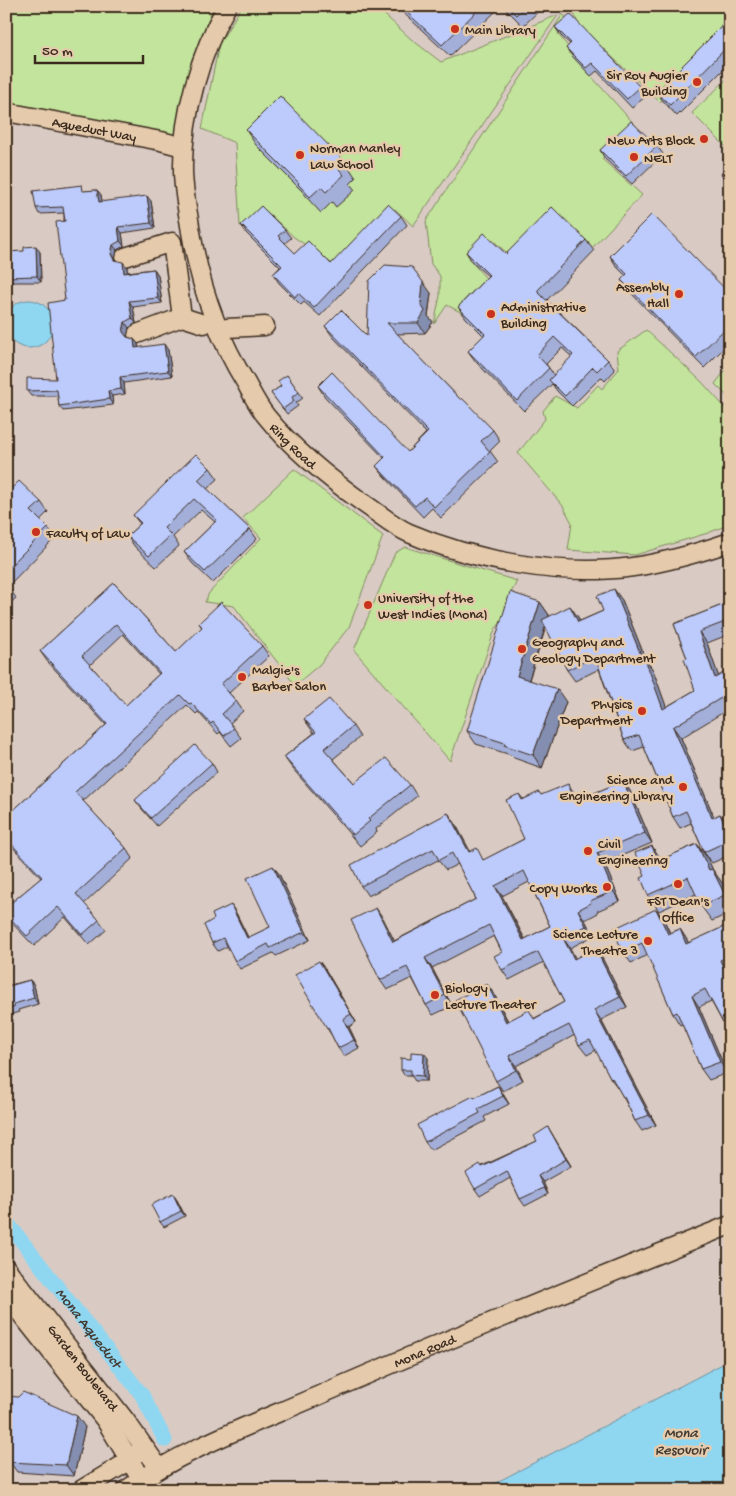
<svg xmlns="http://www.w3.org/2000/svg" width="736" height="1496" font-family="'Gochi Hand',sans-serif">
  <rect width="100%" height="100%" fill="#d9cbc4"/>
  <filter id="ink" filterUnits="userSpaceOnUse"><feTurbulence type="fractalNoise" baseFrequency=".02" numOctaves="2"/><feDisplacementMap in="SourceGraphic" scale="10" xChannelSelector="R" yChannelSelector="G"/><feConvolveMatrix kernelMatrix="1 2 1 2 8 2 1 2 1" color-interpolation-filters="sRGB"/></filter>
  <g filter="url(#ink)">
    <!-- green -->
    <g fill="#c3e49d" stroke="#7f875e">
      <polygon points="6,6 214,6 192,59 178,140 6,106"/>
      <polygon points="242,6 375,6 411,39 441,62 558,15 413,226 395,209 337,267 294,237 266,211 240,226 235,143 202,129 219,44"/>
      <polygon points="571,6 730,6 730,12 716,34 720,41 660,102 579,26"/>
      <polygon points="563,14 570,23 558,34 591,76 636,126 602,159 642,195 593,247 560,215 515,260 489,237 469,259 491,284 464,314 447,305 434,324 440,296 440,276 431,264 426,221"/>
      <polygon points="730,76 730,151 692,113"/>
      <polygon points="646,330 701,381 730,413 730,524 708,533 635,555 568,550 572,523 563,506 518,453 545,419 543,411 555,396 577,408 598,385 602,389 619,369 617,351"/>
      <polygon points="730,364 730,399 715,384"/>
      <polygon points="294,469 383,536 349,627 319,665 295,685 234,606 205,602 209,593 261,538 243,518"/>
      <polygon points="405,547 517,581 505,605 508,615 495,629 450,761 354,650 395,553"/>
    </g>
    <!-- water -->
    <g fill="#8fd6f1" stroke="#6d919d">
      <circle cx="29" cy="324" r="24"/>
      <polygon points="730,1360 730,1490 482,1490"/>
    </g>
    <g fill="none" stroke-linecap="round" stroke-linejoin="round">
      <!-- canal -->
      <path stroke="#8fd6f1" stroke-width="15" id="s1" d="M6 1221 142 1395 165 1440"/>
      <defs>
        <g id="minor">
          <path id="s2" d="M227 6C200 53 182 116 183 170 183 191 188 212 191 232 200 286 217 336 246 383 252 394 258 406 266 416 294 451 332 481 369 507 382 516 395 527 409 533 474 561 562 577 633 567 662 563 702 552 730 542"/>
          <path id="s3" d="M6 112 161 141 183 147"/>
          <polyline points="125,257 172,242 182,317"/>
          <polyline points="227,328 265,326"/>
          <polyline points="137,334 182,317 204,324"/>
          <path id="s4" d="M6 1268 125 1420 159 1468"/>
          <polyline points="6,1295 106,1421 141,1479"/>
          <polyline points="81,1490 129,1461 137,1453"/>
          <path id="s5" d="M126 1490C185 1448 256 1423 322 1394 457 1335 593 1280 730 1225"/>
        </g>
      </defs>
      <!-- minor casing -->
      <use href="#minor" stroke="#3b2a1e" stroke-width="21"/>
      <!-- minor -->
      <use href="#minor" stroke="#e5cbac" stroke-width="18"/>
    </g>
    <!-- wall -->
    <g fill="#a3afd9" stroke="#3b2a1e" fill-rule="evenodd">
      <polygon points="396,6 501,6 450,56"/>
      <polygon points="503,6 544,6 523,26"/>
      <polygon points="617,6 626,6 622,11"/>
      <polygon points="730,18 730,63 677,116 664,102 656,92"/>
      <polygon points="555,27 640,87 646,96 632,108 597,71 591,76 572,56 566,48 570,44 561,36"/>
      <polygon points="246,130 346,163 356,178 350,184 355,190 336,207 332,202 321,213 309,200 304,193 256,145"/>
      <polygon points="657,146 663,154 632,184 605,159 600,150"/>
      <polygon points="730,152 730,187 721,174 728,166 723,159"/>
      <polygon points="6,178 10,182 11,215 6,215"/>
      <polygon points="97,190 101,195 102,202 151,201 155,228 122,233 124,246 117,250 115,260 127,267 127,272 154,269 158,275 162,303 133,307 136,323 129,328 127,337 134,339 138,344 139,348 168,350 172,376 124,383 125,394 112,396 113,405 63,411 59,406 58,396 31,396 27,391 56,379 65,300 64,213 39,214 36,208 86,191"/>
      <polygon points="401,216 407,225 320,316 304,302 301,305 279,283 273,274 280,267 247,234 241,225 285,230 291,238 285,243 295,253 331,264"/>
      <path d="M586 240 594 251 547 300 608 360 615 370 605 381 601 377 572 406 557 391 552 384 524 411 476 362 468 351 484 336 466 318 458 307 488 276 473 263 466 252 506 254ZM562 348 572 357 554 375 546 364Z"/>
      <polygon points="6,252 40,252 41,282 10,282 6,277"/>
      <polygon points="610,256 730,294 730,342 704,368 629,291 621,280 626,276 617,267"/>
      <polygon points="431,293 428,316 433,322 425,333 397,334 461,400 493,430 500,441 490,451 498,462 441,518 432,508 423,517 384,476 376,466 384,458 325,397 318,386 408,452 426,433 333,337 325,326 367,336"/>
      <polygon points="287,375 303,398 296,403 298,406 287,414 271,393 281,386"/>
      <polygon points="210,468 218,479 207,489 250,529 257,539 213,583 192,563 184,552 215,522 201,510 173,537 179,546 156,567 135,547 127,536 140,524 133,515"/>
      <polygon points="6,488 9,491 41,502 48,512 40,520 48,528 55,538 8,586 16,598 6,607"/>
      <path d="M114 583 176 652 202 628 199 623 262 646 269 656 229 693 236 701 243 711 230 723 241 738 231 746 220 732 218 734 198 712 196 714 187 705 83 801 126 848 133 858 84 904 99 920 106 930 89 945 65 917 34 946 9 920 6 915V907L41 878 6 840V817L106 725 47 661 40 651ZM123 634 159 674 126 705 90 665Z"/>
      <polygon points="622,600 646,660 653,670 666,707 695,690 687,658 674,624 730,602 730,634 707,643 718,676 727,710 681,738 714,817 720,814 728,825 730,830 730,855 712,863 704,852 691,823 680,828 673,817 644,747 632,751 624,740 599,669 575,681 567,670 546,627 529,680 566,702 542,768 514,758 511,755 476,744 467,731 540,602 549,615 549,617 578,617 580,621 603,611"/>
      <polygon points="304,719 353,726 360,737 333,759 354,783 410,785 417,796 376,829 377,832 360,846 292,768 284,757 314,733"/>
      <polygon points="212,763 217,772 157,826 141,808 135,800"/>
      <path d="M623 781 630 791 652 843 604 863 620 901 597 911 598 913 585 920 593 936 570 948 575 959 595 948 602 958 627 1007 601 1020 656 1125 642 1131 635 1121 628 1106 618 1088 611 1079 596 1050 587 1055 579 1045 575 1035 516 1066 523 1080 503 1091 496 1081 494 994 508 1021 535 1018 564 1002 544 962 509 980 502 970V952L494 936 432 968 452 1006 433 1015 426 1005 412 978 387 990 380 980 383 918 394 941 476 899 458 864 446 870 438 860 368 896 361 886 448 813 455 823 470 852 484 860 524 839 519 794 523 799 541 795 575 794 578 800ZM529 882 550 926 525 939 502 896Z"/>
      <polygon points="697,844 708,859 712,869 723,884 730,898 730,913 712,921 701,906 696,894 659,911 648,895 645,876 652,846 661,860"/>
      <polygon points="273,866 279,874 310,940 276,956 273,953 240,969 235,961 228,946 218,951 212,943 214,919 236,913 248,938 270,927"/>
      <polygon points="656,909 664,920 670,933 680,929 689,943 730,924 730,970 728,971 730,975 730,1036 711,1001 699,1007 727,1073 709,1080 701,1069 682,1024 680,1025 673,1014 648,955 631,963 623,952"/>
      <polygon points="325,969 356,1022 349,1027 359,1048 344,1056 338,1048 332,1036 327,1028"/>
      <polygon points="30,980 34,985 38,1004 18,1010 19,1012 6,1016 6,982 10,985"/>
      <polygon points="428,1058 427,1081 415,1081 411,1075 404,1075 401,1070"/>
      <polygon points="498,1086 503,1094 509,1104 484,1117 486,1121 431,1150 425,1142 474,1098"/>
      <polygon points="548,1127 571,1166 543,1182 548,1194 525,1206 520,1199 510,1178 480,1196 475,1189 482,1166 537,1141"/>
      <polygon points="177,1200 185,1216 164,1227 160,1222"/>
      <polygon points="6,1396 85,1427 74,1476 17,1472 12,1465 7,1464"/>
    </g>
    <!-- shaded-wall -->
    <g fill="#848eb0" stroke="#3b2a1e">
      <polygon points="8,179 10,182 11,215 9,212"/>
      <polygon points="97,190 101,195 103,208 99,202"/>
      <polygon points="147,196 151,201 155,228 151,223"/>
      <polygon points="118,227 122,233 124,246 120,241"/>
      <polygon points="113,245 117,250 115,260 111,254"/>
      <polygon points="36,246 40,252 41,282 37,276"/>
      <polygon points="123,262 127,267 128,278 124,273"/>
      <polygon points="154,269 158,275 162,303 158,298"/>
      <polygon points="423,282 431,293 428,316 433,322 425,333 418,323"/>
      <polygon points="129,301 133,307 136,323 132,318"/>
      <polygon points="125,322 129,328 127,337 123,332"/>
      <polygon points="134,339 138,344 139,354 135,348"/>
      <polygon points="164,344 168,350 172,376 168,371"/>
      <polygon points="120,377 124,383 125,394 121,389"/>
      <polygon points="108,391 112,396 113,405 109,399"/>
      <polygon points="614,589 622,600 646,660 653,670 671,720 663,709"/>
      <polygon points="540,602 549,615 526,689 517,676"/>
      <polygon points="570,606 578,617 586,633 578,622"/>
      <polygon points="699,632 707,643 723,689 715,678"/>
      <polygon points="557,689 566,702 542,768 533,755"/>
      <polygon points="673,727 681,738 719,829 712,818"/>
      <polygon points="623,781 630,791 652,843 645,833"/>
      <polygon points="568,784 575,794 582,811 575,801"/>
      <polygon points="448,813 455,823 476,862 469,852"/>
      <polygon points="720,814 728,825 730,830 730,837"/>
      <polygon points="697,844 708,859 720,886 709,870"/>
      <polygon points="652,846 663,862 658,861"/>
      <polygon points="597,853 604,863 620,901 613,891"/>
      <polygon points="273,866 279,874 310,940 304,932"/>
      <polygon points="712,869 723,884 730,898 730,903 725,895"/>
      <polygon points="495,886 502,896 530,950 523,940"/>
      <polygon points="231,905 236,913 253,947 247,938"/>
      <polygon points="376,908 383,918 400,952 393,942"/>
      <polygon points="656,909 664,920 675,945 668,934"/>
      <polygon points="578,910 585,920 593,936 586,926"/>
      <polygon points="680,929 687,940 694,955 686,944"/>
      <polygon points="563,938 570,948 581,969 574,959"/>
      <polygon points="595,948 602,958 627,1007 620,997"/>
      <polygon points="425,958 432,968 452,1006 445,995"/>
      <polygon points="720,960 728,971 730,975 730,982"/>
      <polygon points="319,961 325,969 356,1022 351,1014"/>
      <polygon points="30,980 34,985 38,1004 34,998"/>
      <polygon points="487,984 494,994 513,1032 506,1022"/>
      <polygon points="692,996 699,1007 727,1073 720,1062"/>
      <polygon points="594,1010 601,1020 656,1125 649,1115"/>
      <polygon points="343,1019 349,1027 359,1048 354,1040"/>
      <polygon points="424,1053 428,1058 427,1081 423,1076"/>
      <polygon points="509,1056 516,1066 523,1080 516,1070"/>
      <polygon points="498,1086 503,1094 509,1104 503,1096"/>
      <polygon points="548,1127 552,1134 571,1166 566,1159"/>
      <polygon points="538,1176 543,1182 548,1194 544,1188"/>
      <polygon points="173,1194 177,1200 185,1216 181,1211"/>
      <polygon points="77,1416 85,1427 74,1476 66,1465"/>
    </g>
    <!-- building -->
    <g fill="#bdcbfc" stroke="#3b2a1e" fill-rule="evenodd">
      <polygon points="400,6 482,6 442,45"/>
      <polygon points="507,6 525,6 516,15"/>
      <polygon points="570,14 640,87 627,99 592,63 586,68 566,48 571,43 555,27"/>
      <polygon points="730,18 730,44 670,105 656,92"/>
      <polygon points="280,96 346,163 339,169 344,175 326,192 321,187 310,197 298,184 299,183 246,130"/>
      <polygon points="631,121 657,146 626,176 600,150"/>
      <polygon points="730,152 730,182 721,174 729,165 723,159"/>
      <polygon points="6,178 8,179 9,212 6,212"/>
      <polygon points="82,185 83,191 97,190 99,202 147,196 151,223 118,227 120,241 113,245 111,254 114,260 123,262 124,273 154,269 158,298 129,301 132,318 125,322 123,332 127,337 134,339 135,348 164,344 168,371 120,377 121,389 108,391 109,399 59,406 57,390 27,391 27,378 56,379 48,303 65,300 56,222 65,221 63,207 36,208 33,191"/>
      <polygon points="388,204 401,216 314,308 298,293 295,297 273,274 282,266 241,225 261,206 285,230 278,236 295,253 308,241 331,264"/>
      <polygon points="552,207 586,240 537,291 608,360 597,371 593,367 565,396 549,380 573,355 554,337 537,355 549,368 517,401 468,351 485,334 458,307 489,275 466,252 484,233 506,254"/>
      <polygon points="652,214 730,294 730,324 696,357 621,280 627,274 610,256"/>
      <polygon points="36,246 37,276 6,277 6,252 24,251 24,247"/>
      <polygon points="385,265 412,267 423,282 421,305 425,311 418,323 387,323 461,400 462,398 493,430 481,441 490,452 434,507 425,497 415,506 376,466 385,457 318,386 332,372 408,452 428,432 325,326 341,310 367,336 369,281"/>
      <polygon points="287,375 299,392 292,397 294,401 283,409 271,393 281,386 278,381"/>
      <polygon points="196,454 210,468 198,480 250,529 205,572 184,552 217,520 194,499 164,528 171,535 149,556 127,536 141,523 133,515"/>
      <polygon points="19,481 41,502 31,511 48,528 6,570 6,488 9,491"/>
      <path d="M114 583 176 652 202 627 199 623 221 602 262 646 221 684 236 701 222 714 234 728 224 736 213 722 211 724 191 703 189 704 180 695 75 792 126 848 76 894 99 920 82 935 58 907 27 936 6 914V907L42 877 6 838V817L107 724 40 651ZM116 624 160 673 126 705 82 656Z"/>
      <polygon points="6,584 9,587 6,590"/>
      <polygon points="614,589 643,660 645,659 663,709 695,690 684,659 687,658 674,624 730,602 730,620 699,632 715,678 730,669 730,714 721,698 673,727 712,818 720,814 730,837 730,840 704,852 686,811 673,817 639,735 624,740 595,656 567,670 542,620 570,606 578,622 603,611 597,596"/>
      <polygon points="510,592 540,602 517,676 557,689 533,755 504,745 505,743 467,731"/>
      <polygon points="329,699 353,726 324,749 354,783 386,758 410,785 368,819 370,821 353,835 284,757 316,732 304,719"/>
      <polygon points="195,745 212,763 151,818 135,800"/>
      <path d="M623 781 645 833 597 853 613 891 590 901 591 903 578 910 586 926 563 938 574 959 595 948 620 997 594 1010 649 1115 635 1121 624 1097H623L612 1078 611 1079 590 1040 579 1045 569 1025 509 1056 516 1070 496 1081 455 1000 487 984 506 1022 529 1010 534 1019 564 1002 538 952 502 970 494 956 502 952 489 925 425 958 445 995 426 1005 407 967 380 980 351 920 376 908 393 942 476 899 452 853 439 860 433 849 361 886 351 865 448 813 469 852 477 848 483 860 524 839 506 800 519 794 522 800 539 792 541 795 568 784 575 801ZM524 871 550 926 523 940 495 886Z"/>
      <polygon points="697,844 709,870 712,869 725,895 701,906 688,877 648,895 641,878 645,876 635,853 652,846 658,861"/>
      <polygon points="273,866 304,932 270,948 268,944 235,961 223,938 212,943 204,925 214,919 212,914 231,905 247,938 270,927 247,878"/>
      <polygon points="656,909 668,934 680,929 686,944 730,924 730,956 720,960 730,982 730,1036 705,989 692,996 720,1062 701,1069 677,1012 673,1014 642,943 623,952 613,929"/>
      <polygon points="319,961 351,1014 343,1019 354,1040 338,1048 328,1028 327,1028 295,975"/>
      <polygon points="30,980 34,998 14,1004 15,1007 6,1010 6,982 7,982 9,986"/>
      <polygon points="411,1052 424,1053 423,1076 411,1075 411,1070 401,1070 401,1058 411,1059"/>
      <polygon points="498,1086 503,1096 478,1109 480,1113 425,1142 417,1125 473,1096 474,1098"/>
      <polygon points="548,1127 566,1159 538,1176 544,1188 520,1199 507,1171 475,1189 466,1173 480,1164 482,1167 537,1141 534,1136"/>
      <polygon points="173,1194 181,1211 160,1222 151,1205"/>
      <polygon points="23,1392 77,1416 66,1465 9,1462 10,1456 6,1455 6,1396 18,1397"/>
    </g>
  </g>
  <!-- markers -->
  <g fill="#c8321e" stroke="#e5cbac" stroke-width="2">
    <circle cx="455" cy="29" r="5"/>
    <circle cx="697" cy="82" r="5"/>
    <circle cx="704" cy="139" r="5"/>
    <circle cx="300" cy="155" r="5"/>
    <circle cx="634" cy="157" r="5"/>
    <circle cx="679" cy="294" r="5"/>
    <circle cx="491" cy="314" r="5"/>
    <circle cx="36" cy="532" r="5"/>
    <circle cx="368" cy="605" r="5"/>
    <circle cx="522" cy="649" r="5"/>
    <circle cx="242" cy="677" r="5"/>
    <circle cx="642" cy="711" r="5"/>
    <circle cx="683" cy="787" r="5"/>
    <circle cx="588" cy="851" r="5"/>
    <circle cx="678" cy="884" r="5"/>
    <circle cx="607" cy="887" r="5"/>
    <circle cx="648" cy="941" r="5"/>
    <circle cx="435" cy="995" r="5"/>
  </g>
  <g text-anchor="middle" stroke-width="5" stroke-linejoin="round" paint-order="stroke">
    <!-- poi labels -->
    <g font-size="14" fill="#3b2a1e" stroke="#e5cbac" text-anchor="start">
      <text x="465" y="34">Main Library</text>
      <text x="687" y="79" text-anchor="end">Sir Roy Augier<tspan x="687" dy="16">Building</tspan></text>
      <text x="694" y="144" text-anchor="end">New Arts Block</text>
      <text x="310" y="152">Norman Manley<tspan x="310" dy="16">Law School</tspan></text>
      <text x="644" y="162">NELT</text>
      <text x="669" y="291" text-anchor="end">Assembly<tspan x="669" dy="16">Hall</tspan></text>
      <text x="501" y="311">Administrative<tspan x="501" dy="16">Building</tspan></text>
      <text x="46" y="537">Faculty of Law</text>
      <text x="378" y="602">University of the<tspan x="378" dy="16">West Indies (Mona)</tspan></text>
      <text x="532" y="646">Geography and<tspan x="532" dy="16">Geology Department</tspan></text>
      <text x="252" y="674">Malgie's<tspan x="252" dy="16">Barber Salon</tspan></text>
      <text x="632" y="708" text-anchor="end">Physics<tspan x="632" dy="16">Department</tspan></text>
      <text x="673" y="784" text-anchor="end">Science and<tspan x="673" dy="16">Engineering Library</tspan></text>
      <text x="598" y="848">Civil<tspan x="598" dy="16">Engineering</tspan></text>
      <text x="597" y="892" text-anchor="end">Copy Works</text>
      <text x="678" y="905" text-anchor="middle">FST Dean's<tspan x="678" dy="16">Office</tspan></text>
      <text x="638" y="938" text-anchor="end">Science Lecture<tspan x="638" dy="16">Theatre 3</tspan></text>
      <text x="445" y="992">Biology<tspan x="445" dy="16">Lecture Theater</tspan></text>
    </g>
    <!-- street labels -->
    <g font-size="14" fill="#3b2a1e" stroke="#e5cbac">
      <text dy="5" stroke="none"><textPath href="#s3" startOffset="90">Aqueduct Way</textPath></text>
      <text dy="5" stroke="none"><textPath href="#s2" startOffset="475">Ring Road</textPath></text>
      <text dy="5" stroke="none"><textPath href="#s5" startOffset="330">Mona Road</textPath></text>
      <text dy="5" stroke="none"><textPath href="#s4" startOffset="126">Garden Boulevard</textPath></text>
    </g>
    <!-- water labels -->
    <g font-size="15" font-style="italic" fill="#433b33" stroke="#e5cbac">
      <text dy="5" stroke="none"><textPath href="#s1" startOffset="135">Mona Aqueduct</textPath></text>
      <text x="681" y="1437">Mona<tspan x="681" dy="17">Resovoir</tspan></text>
    </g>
  </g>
  <!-- margin -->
  <rect width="736" height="1496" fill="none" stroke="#e5cbac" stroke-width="25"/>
  <rect x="12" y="12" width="711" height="1471" fill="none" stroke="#3b2a1e" stroke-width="2" filter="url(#ink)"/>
  <!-- scale -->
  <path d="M35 55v8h108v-8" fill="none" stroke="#3b2a1e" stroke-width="2.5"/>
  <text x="42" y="55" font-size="15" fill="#3b2a1e" stroke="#e5cbac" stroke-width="4" paint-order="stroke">50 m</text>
</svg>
